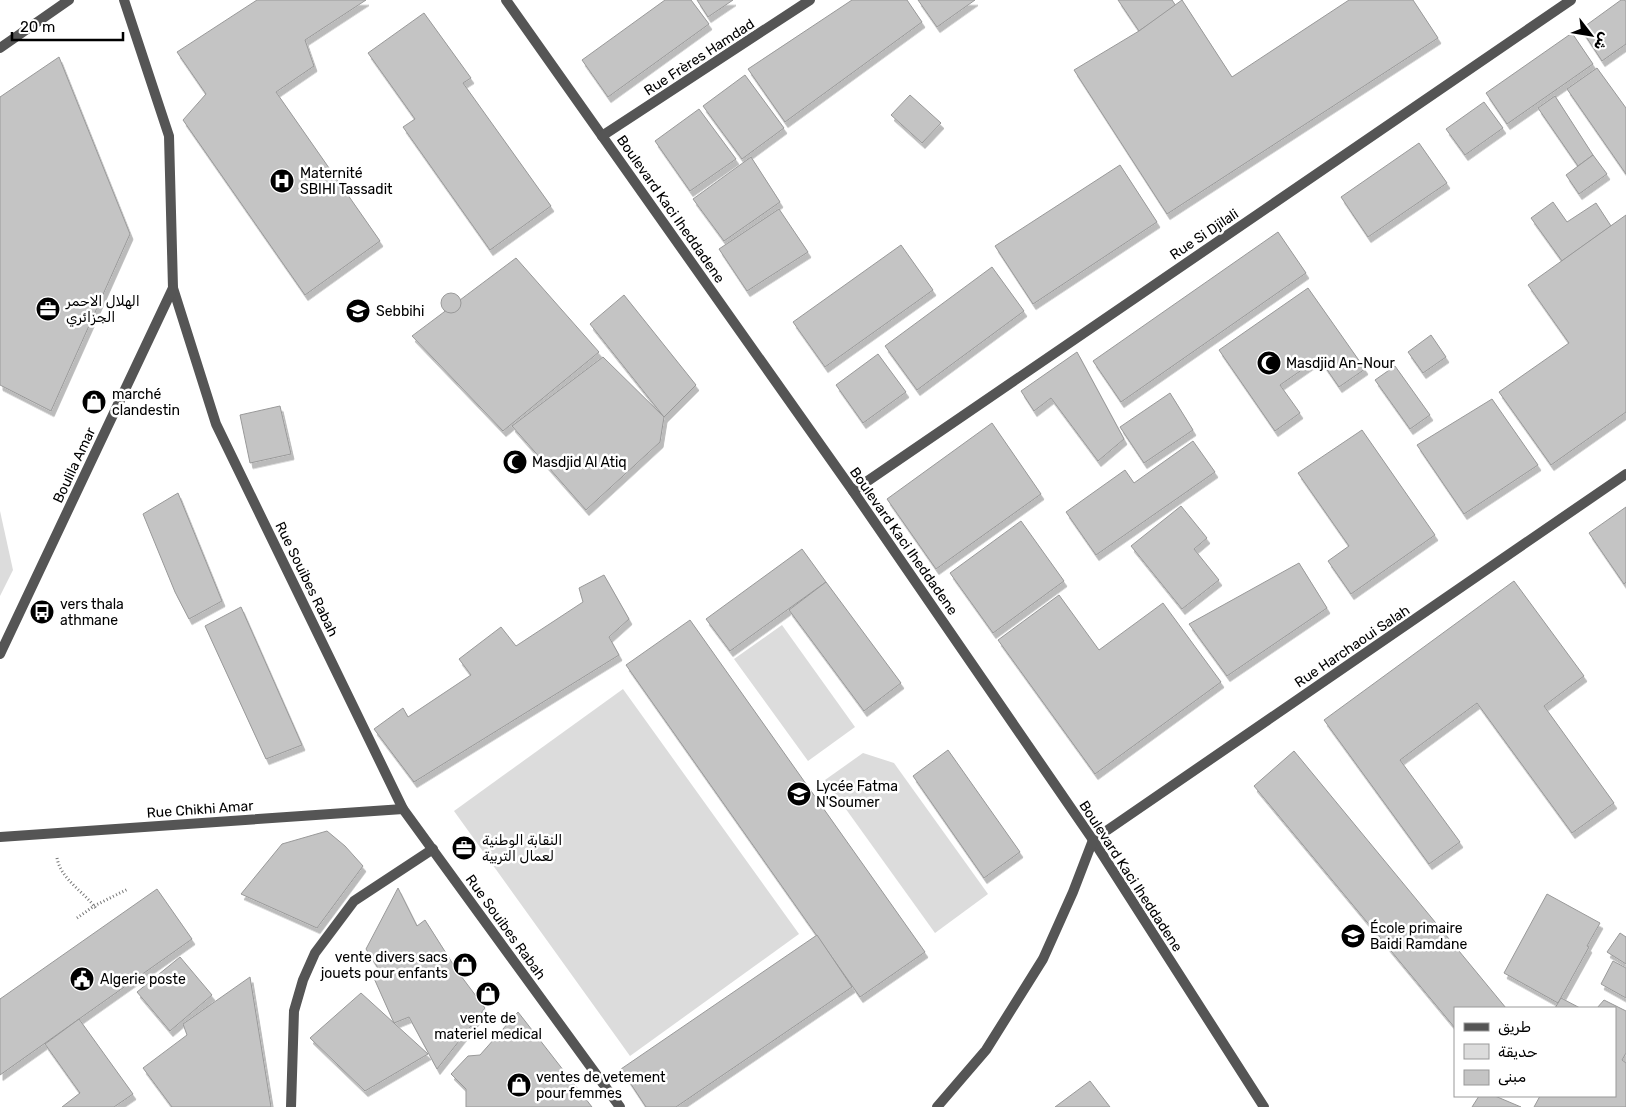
<svg xmlns="http://www.w3.org/2000/svg" width="1626" height="1107" font-family="Rubik,'Noto Sans Arabic',sans-serif">
  <defs>
    <filter id="shadow"><feDropShadow dx="3" dy="5.5" stdDeviation="0" flood-color="#0004"/></filter>
  </defs>
  <rect width="100%" height="100%" fill="#fff"/>
  <!-- green -->
  <g fill="#dcdcdc">
    <polygon points="0,511 13,570 0,596"/>
    <polygon points="782,625 855,727 808,761 734,659"/>
    <polygon points="623,689 799,934 630,1056 454,811"/>
    <polygon points="863,753 894,763 988,894 935,933 825,780"/>
  </g>
  <!-- building -->
  <g fill="#c4c4c4" stroke="#999" filter="url(#shadow)">
    <polygon points="257,0 366,0 305,40 314,66 276,92 380,241 305,295 183,120 206,94 177,52"/>
    <polygon points="665,0 691,0 709,24 608,97 582,60"/>
    <polygon points="697,0 733,0 708,17"/>
    <polygon points="852,0 907,0 922,22 785,122 748,69"/>
    <polygon points="918,0 975,0 937,27"/>
    <polygon points="1118,0 1172,0 1176,6 1139,31"/>
    <polygon points="1182,0 1232,77 1349,0 1413,0 1438,38 1167,214 1074,70 1139,31"/>
    <polygon points="1621,0 1625,0 1626,2 1626,44 1602,61 1581,29"/>
    <polygon points="424,13 471,78 463,83 551,206 490,250 403,127 415,119 368,53"/>
    <polygon points="1572,33 1593,64 1507,124 1486,93"/>
    <polygon points="59,57 130,234 51,411 0,385 0,97"/>
    <polygon points="1597,68 1626,108 1626,174 1567,89"/>
    <polygon points="745,75 784,128 742,159 703,106"/>
    <polygon points="910,95 941,123 922,143 891,115"/>
    <polygon points="1555,96 1593,155 1578,166 1538,108"/>
    <polygon points="1484,102 1503,128 1465,155 1446,129"/>
    <polygon points="699,109 736,159 690,191 655,141"/>
    <polygon points="1419,143 1447,183 1368,237 1341,197"/>
    <polygon points="1593,155 1607,174 1579,194 1566,175"/>
    <polygon points="751,157 780,202 724,241 693,199"/>
    <polygon points="1120,165 1157,222 1033,304 995,246"/>
    <polygon points="1553,202 1567,222 1596,203 1611,226 1562,261 1531,218"/>
    <polygon points="779,209 808,252 747,291 719,249"/>
    <polygon points="1626,215 1626,412 1551,465 1499,392 1569,343 1528,285"/>
    <polygon points="1278,232 1306,273 1121,402 1093,361"/>
    <polygon points="901,245 933,290 825,367 793,322"/>
    <polygon points="516,258 599,352 503,431 412,336"/>
    <polygon points="992,267 1024,311 917,390 885,346"/>
    <polygon points="1308,288 1365,369 1339,387 1319,358 1280,385 1300,413 1275,431 1219,350"/>
    <circle cx="451" cy="303" r="10"/>
    <polygon points="624,295 696,385 664,417 590,324"/>
    <polygon points="1431,335 1446,357 1423,373 1408,352"/>
    <polygon points="1077,352 1124,439 1098,461 1051,398 1034,411 1021,391"/>
    <polygon points="878,354 906,392 863,423 836,385"/>
    <polygon points="603,357 664,417 660,442 586,510 512,426"/>
    <polygon points="1395,366 1430,415 1410,429 1375,380"/>
    <polygon points="1170,393 1193,430 1144,463 1120,427"/>
    <polygon points="1492,399 1538,465 1464,514 1417,445"/>
    <polygon points="280,406 291,454 250,463 240,415"/>
    <polygon points="992,423 1041,494 936,569 887,499"/>
    <polygon points="1362,430 1435,535 1351,594 1328,561 1349,546 1298,473"/>
    <polygon points="1193,441 1215,472 1096,555 1066,512 1125,470 1134,483"/>
    <polygon points="178,493 222,601 189,619 175,592 143,514"/>
    <polygon points="1181,506 1207,538 1194,549 1219,580 1182,609 1131,546"/>
    <polygon points="1626,507 1626,582 1624,584 1589,533"/>
    <polygon points="1021,521 1064,581 993,633 950,573"/>
    <polygon points="802,549 826,582 730,651 706,619"/>
    <polygon points="1299,563 1327,608 1227,676 1189,624"/>
    <polygon points="604,575 629,619 609,637 619,655 414,782 374,729 403,708 408,717 471,675 459,659 501,627 516,646 583,602 579,588"/>
    <polygon points="1514,581 1584,676 1544,706 1614,803 1572,833 1477,703 1400,760 1460,842 1429,864 1324,720"/>
    <polygon points="826,582 901,683 864,711 789,610"/>
    <polygon points="1059,595 1099,650 1163,603 1221,682 1095,774 998,640"/>
    <polygon points="241,607 302,745 266,759 205,626"/>
    <polygon points="690,620 925,952 860,997 626,665"/>
    <polygon points="948,750 1020,852 984,878 913,776"/>
    <polygon points="1294,751 1506,1008 1455,1008 1455,1028 1254,786"/>
    <polygon points="327,831 345,846 363,866 317,928 241,894 282,844"/>
    <polygon points="398,888 417,926 425,920 458,972 485,1008 437,1069 409,1017 394,1023 373,976 381,973 366,949"/>
    <polygon points="157,889 192,939 0,1075 0,999"/>
    <polygon points="1547,894 1600,923 1587,946 1589,947 1558,1003 1504,973"/>
    <polygon points="1620,933 1626,937 1626,964 1607,952"/>
    <polygon points="817,935 852,987 676,1107 646,1107 621,1069"/>
    <polygon points="180,957 212,995 170,1031 137,992"/>
    <polygon points="1613,961 1626,968 1626,998 1601,984"/>
    <polygon points="250,977 271,1107 172,1107 143,1068 187,1035 183,1024"/>
    <polygon points="361,993 428,1054 365,1091 310,1038"/>
    <polygon points="1561,998 1580,1008 1555,1008"/>
    <polygon points="1604,1000 1626,1011 1626,1053 1622,1060 1626,1063 1626,1107 1534,1107 1540,1096 1615,1096 1615,1008 1597,1008"/>
    <polygon points="518,1012 592,1107 466,1107 466,1089 451,1074 468,1056 480,1055"/>
    <polygon points="79,1019 133,1094 114,1107 62,1107 80,1093 45,1044"/>
    <polygon points="1090,1081 1110,1107 1055,1107"/>
    <polygon points="1479,1096 1495,1096 1521,1107 1472,1107"/>
  </g>
  <g fill="none" stroke-linecap="round" stroke-linejoin="round">
    <!-- path -->
    <g stroke="#777" stroke-width="3" stroke-dasharray="1 2.5" stroke-linecap="butt">
      <path d="M57 858C61 880 85 892 97 910"/>
      <polyline points="77,918 94,906 128,889"/>
    </g>
    <!-- minor -->
    <g stroke="#555" stroke-width="10">
      <polyline points="124,0 169,136 173,288 216,424 403,809 620,1107"/>
      <polyline points="506,0 853,491 1093,840 1264,1107"/>
      <polyline points="0,48 69,0"/>
      <polyline points="602,136 810,0"/>
      <polyline points="853,491 1571,0"/>
      <polyline points="0,654 173,288"/>
      <polyline points="0,837 403,809"/>
      <polyline points="291,1107 294,1011 303,980 315,953 354,901 433,849"/>
      <polyline points="937,1107 986,1050 1043,959 1073,892 1093,840 1626,474"/>
    </g>
  </g>
  <!-- icons -->
  <defs>
    <symbol id="hospital-disc" viewBox="-11 -11 22 22"><circle r="9.5" fill="#000" stroke="#fff"/><path d="M-5-5h3v3.5h4V-5h3V5h-3V1.5h-4V5h-3Z" fill="#fff"/></symbol>
    <symbol id="office-disc" viewBox="-11 -11 22 22"><circle r="9.5" fill="#000" stroke="#fff"/><path d="M-6-3h4V-5.5h4V-3h4V5H-6ZM-1-4.5V-3h2v-1.5ZM-6 0V1H6V0Z" fill="#fff"/></symbol>
    <symbol id="school-disc" viewBox="-11 -11 22 22"><circle r="9.5" fill="#000" stroke="#fff"/><path d="M0-5L7-2L0 1L-7-2ZM-4 1L0 2.5L4 1V4Q0 6-4 4Z" fill="#fff"/></symbol>
    <symbol id="mosque-disc" viewBox="-11 -11 22 22"><circle r="9.5" fill="#000" stroke="#fff"/><path d="M3.5-4.9A6 6 0 1 0 3.5 4.9A5 5 0 1 1 3.5-4.9Z" fill="#fff"/></symbol>
    <symbol id="shop-disc" viewBox="-11 -11 22 22"><circle r="9.5" fill="#000" stroke="#fff"/><path d="M-5-2.5h2.3a2.7 3.5 0 0 1 5.4 0H5L5.5 6h-11ZM-1.5-2.5h3a1.5 2.3 0 0 0-3 0Z" fill="#fff"/></symbol>
    <symbol id="bus-disc" viewBox="-11 -11 22 22"><circle r="9.5" fill="#000" stroke="#fff"/><path d="M-5-6H5V4H4V6H2V4H-2V6H-4V4H-5ZM-3.5-4V0h7V-4ZM-3.5 1.2v1.5H-2V1.2ZM2 1.2v1.5H3.5V1.2Z" fill="#fff"/></symbol>
    <symbol id="civic-disc" viewBox="-11 -11 22 22"><circle r="9.5" fill="#000" stroke="#fff"/><path d="M-.6-6.5H3V-4.5H.6V-3L4-1V1h2V6H-6V1h2V-1L-.6-3ZM-1.2 2.5V6h2.4V2.5Z" fill="#fff"/></symbol>
  </defs>
  <g fill-rule="evenodd">
    <use href="#hospital-disc" x="268" y="167" width="28" height="28"/>
    <use href="#office-disc" x="34" y="295" width="28" height="28"/>
    <use href="#school-disc" x="344" y="297" width="28" height="28"/>
    <use href="#mosque-disc" x="1255" y="349" width="28" height="28"/>
    <use href="#shop-disc" x="80" y="388" width="28" height="28"/>
    <use href="#mosque-disc" x="501" y="448" width="28" height="28"/>
    <use href="#bus-disc" x="28" y="598" width="28" height="28"/>
    <use href="#school-disc" x="785" y="780" width="28" height="28"/>
    <use href="#office-disc" x="450" y="834" width="28" height="28"/>
    <use href="#school-disc" x="1339" y="922" width="28" height="28"/>
    <use href="#shop-disc" x="451" y="951" width="28" height="28"/>
    <use href="#civic-disc" x="68" y="965" width="28" height="28"/>
    <use href="#shop-disc" x="474" y="980" width="28" height="28"/>
    <use href="#shop-disc" x="505" y="1071" width="28" height="28"/>
  </g>
  <g text-anchor="middle" stroke-width="5" stroke-linejoin="round" paint-order="stroke">
    <!-- street labels -->
    <g font-size="14" fill="#000" stroke="#fff">
      <text transform="translate(699 57) rotate(-33)" y="5">Rue Frères Hamdad</text>
      <text transform="translate(671 209) rotate(55)" y="5">Boulevard Kaci Iheddadene</text>
      <text transform="translate(1204 234) rotate(-34)" y="5">Rue Si Djilali</text>
      <text transform="translate(74 465) rotate(-65)" y="5">Boulila Amar</text>
      <text transform="translate(904 541) rotate(55)" y="5">Boulevard Kaci Iheddadene</text>
      <text transform="translate(307 579) rotate(64)" y="5">Rue Souibes Rabah</text>
      <text transform="translate(1352 646) rotate(-34)" y="5">Rue Harchaoui Salah</text>
      <text transform="translate(200 809) rotate(-4)" y="5">Rue Chikhi Amar</text>
      <text transform="translate(1131 876) rotate(57)" y="5">Boulevard Kaci Iheddadene</text>
      <text transform="translate(506 927) rotate(54)" y="5">Rue Souibes Rabah</text>
    </g>
    <!-- poi labels -->
    <g font-size="14" fill="#000" stroke="#fff" text-anchor="start">
      <text x="300" y="178">Maternité<tspan x="300" dy="16">SBIHI Tassadit</tspan></text>
      <text x="66" y="306">الهلال الاحمر<tspan x="66" dy="16">الجزائري</tspan></text>
      <text x="376" y="316">Sebbihi</text>
      <text x="1286" y="368">Masdjid An-Nour</text>
      <text x="112" y="399">marché<tspan x="112" dy="16">clandestin</tspan></text>
      <text x="532" y="467">Masdjid Al Atiq</text>
      <text x="60" y="609">vers thala<tspan x="60" dy="16">athmane</tspan></text>
      <text x="816" y="791">Lycée Fatma<tspan x="816" dy="16">N'Soumer</tspan></text>
      <text x="482" y="845">النقابة الوطنية<tspan x="482" dy="16">لعمال التربية</tspan></text>
      <text x="1370" y="933">École primaire<tspan x="1370" dy="16">Baidi Ramdane</tspan></text>
      <text x="448" y="962" text-anchor="end">vente divers sacs<tspan x="448" dy="16">jouets pour enfants</tspan></text>
      <text x="100" y="984">Algerie poste</text>
      <text x="488" y="1023" text-anchor="middle">vente de<tspan x="488" dy="16">materiel medical</tspan></text>
      <text x="536" y="1082">ventes de vetement<tspan x="536" dy="16">pour femmes</tspan></text>
    </g>
  </g>
  <!-- legend -->
  <rect x="1454" y="1007" width="162" height="90" fill="#ffffff" stroke="#999999"/>
  <rect x="1464" y="1023" width="25" height="8" fill="#555555" stroke="#999999"/>
  <text x="1498" y="1032" font-size="15" fill="#000000">طريق</text>
  <rect x="1464" y="1044" width="25" height="15" fill="#dcdcdc" stroke="#999999"/>
  <text x="1498" y="1057" font-size="15" fill="#000000">حديقة</text>
  <rect x="1464" y="1070" width="25" height="15" fill="#c4c4c4" stroke="#999999"/>
  <text x="1498" y="1082" font-size="15" fill="#000000">مبنى</text>
  <!-- north arrow -->
  <g transform="translate(1591 35) rotate(121)" stroke="#ffffff" stroke-width="4" paint-order="stroke">
  <path d="M0-4L9 19L0 12L-9 19Z" fill="#000000"/>
  <text y="-8" font-size="14" font-weight="bold" text-anchor="middle" fill="#000000">ش</text>
  </g>
  <!-- scale -->
  <path d="M12 32v8h111v-8" fill="none" stroke="#000000" stroke-width="2.5"/>
  <text x="20" y="32" font-size="15" fill="#000000" stroke="#ffffff" stroke-width="4" paint-order="stroke">20 m</text>
</svg>
